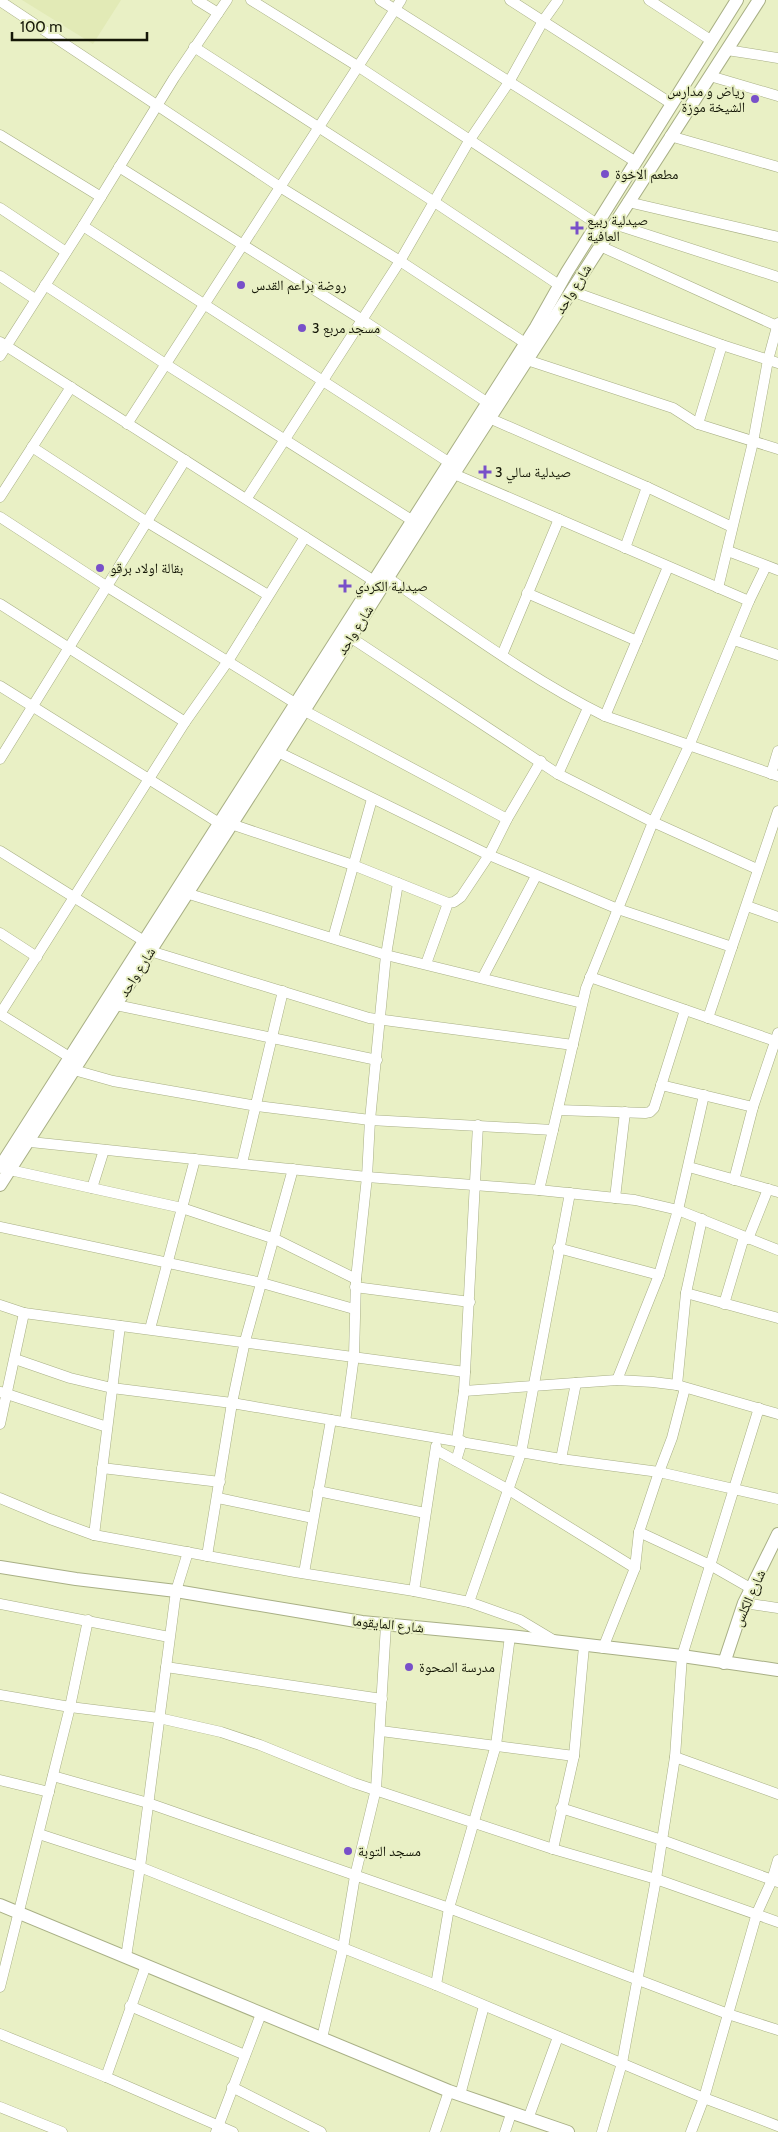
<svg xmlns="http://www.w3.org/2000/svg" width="778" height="2132" font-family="Cabin,'Noto Naskh Arabic',sans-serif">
  <rect width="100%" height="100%" fill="#e9f0c5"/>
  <!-- built -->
  <polygon fill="#e2eab6" points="22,0 121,0 93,44"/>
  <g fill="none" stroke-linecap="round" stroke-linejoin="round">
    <defs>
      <g id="minor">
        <polyline points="197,0 218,13"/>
        <polyline points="251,0 359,67 597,224"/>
        <polyline points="380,0 636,162"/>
        <polyline points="510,0 672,104"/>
        <polyline points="649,0 712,41"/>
        <polyline points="0,1 280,187 400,261 525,343"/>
        <polyline points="194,47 433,201 559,285"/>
        <polyline points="727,50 778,58"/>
        <polyline points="710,76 778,96"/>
        <polyline points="0,135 101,197"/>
        <polyline points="670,136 778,167"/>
        <polyline points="119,167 361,319 488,403"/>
        <polyline points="628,202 778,237"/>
        <polyline points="0,208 66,252"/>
        <polyline points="614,224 778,277"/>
        <polyline points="83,226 450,463"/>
        <polyline points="600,246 777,326"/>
        <polyline points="0,276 35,299"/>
        <polyline points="45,285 167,365 413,521"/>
        <polyline points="571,291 722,345 778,363"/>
        <polyline points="0,342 374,581"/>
        <polyline points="0,356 83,226 174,78 227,0"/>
        <polyline points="527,360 673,408 698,424 778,449"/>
        <polyline points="489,418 647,487 732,527"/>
        <polyline points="127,424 401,0"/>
        <polyline points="698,424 722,345"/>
        <polyline points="32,447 147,522 268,595"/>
        <polyline points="454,474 749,601"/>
        <polyline points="0,497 71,387"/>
        <polyline points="247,498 400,261 469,141 509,82 543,21 558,0"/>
        <polyline points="0,517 106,586 295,703"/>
        <polyline points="625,548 647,487"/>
        <polyline points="728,551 778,570"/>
        <path d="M388 578C458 625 530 679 605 716L778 776"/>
        <polyline points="718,588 753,442 768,360 778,323"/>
        <polyline points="527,593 637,641"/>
        <polyline points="0,604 185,722"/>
        <polyline points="350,637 558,774 653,822 757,869"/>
        <polyline points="734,640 778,655"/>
        <polyline points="502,655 559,519"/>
        <polyline points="0,686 219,823"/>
        <polyline points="303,710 507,819"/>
        <polyline points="605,716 668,567"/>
        <polyline points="278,752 489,855 618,909 732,947"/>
        <polyline points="0,759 185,460"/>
        <polyline points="558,774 588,708"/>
        <polyline points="771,774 778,751"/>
        <polyline points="231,824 353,865 448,903"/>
        <polyline points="0,851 144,941"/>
        <polyline points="186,893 386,955 582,1003"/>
        <polyline points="747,906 778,917"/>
        <polyline points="0,933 37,957"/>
        <polyline points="333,938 372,799"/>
        <polyline points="150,951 369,1018 573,1045"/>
        <polyline points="426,964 448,903 454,902 461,897 489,855 507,819 541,761"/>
        <polyline points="483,977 536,876"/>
        <polyline points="590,977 778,1042"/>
        <polyline points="116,1005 377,1060"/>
        <polyline points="0,1014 185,722 228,661 305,537"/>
        <polyline points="0,1014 71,1058"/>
        <polyline points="708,1018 778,811"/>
        <polyline points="74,1070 113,1081 257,1106 370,1120 553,1130"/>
        <polyline points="661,1085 753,1107"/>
        <polyline points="558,1110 645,1113 650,1112 654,1108 685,1010"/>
        <polyline points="21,1141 367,1177 539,1190 635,1200 678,1210 778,1250"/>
        <polyline points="242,1163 283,991"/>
        <polyline points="689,1167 778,1192"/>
        <polyline points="10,1170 182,1208 275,1239 356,1279"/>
        <polyline points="734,1180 753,1107 778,1033"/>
        <polyline points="92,1188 104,1150"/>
        <polyline points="539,1190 586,988 653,822 689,746 749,601 766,566"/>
        <polyline points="615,1198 625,1112"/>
        <polyline points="0,1227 262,1283 354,1309"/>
        <polyline points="748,1239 768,1189"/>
        <polyline points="558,1248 659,1275"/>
        <polyline points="355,1287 470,1302"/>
        <polyline points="686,1293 778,1318"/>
        <polyline points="724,1304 744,1237"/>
        <polyline points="0,1305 24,1313 465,1372"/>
        <polyline points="150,1329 195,1159"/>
        <polyline points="15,1359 70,1378 112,1388 232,1403 561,1459 659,1472 778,1499"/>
        <polyline points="617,1380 659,1275 678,1210 704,1095"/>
        <polyline points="677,1385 686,1293 702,1219"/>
        <polyline points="464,1391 617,1380 653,1382 677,1385 778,1414"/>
        <polyline points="1,1392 107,1427"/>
        <polyline points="345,1422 354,1356 356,1279 367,1177 370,1120 386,955 398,883"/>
        <polyline points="0,1424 24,1313"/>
        <polyline points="457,1440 464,1391 478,1125"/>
        <polyline points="436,1450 509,1490 635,1568"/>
        <polyline points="561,1459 576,1383"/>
        <polyline points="456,1461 462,1441"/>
        <polyline points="102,1468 220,1482"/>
        <polyline points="318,1491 425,1513"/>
        <polyline points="0,1498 50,1519 94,1535 295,1572 414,1591 469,1602 520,1620 555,1641"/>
        <polyline points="218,1498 313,1518"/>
        <polyline points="639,1532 710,1565 752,1589"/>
        <polyline points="94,1535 120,1326"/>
        <polyline points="207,1556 232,1403 245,1341 293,1169"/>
        <polyline points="304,1573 331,1420"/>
        <polyline points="414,1591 436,1446"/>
        <polyline points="469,1602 521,1453 570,1193"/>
        <polyline points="744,1603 778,1608"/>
        <polyline points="0,1604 169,1637"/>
        <polyline points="603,1648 635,1568 639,1532 659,1472 672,1438 685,1388"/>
        <polyline points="166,1667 382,1699"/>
        <polyline points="0,1695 70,1707 159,1718 221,1732 260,1745 354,1783 553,1849 656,1879 778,1922"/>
        <polyline points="381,1731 574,1756"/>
        <polyline points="675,1757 778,1794"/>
        <polyline points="53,1776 148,1803 449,1908 728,2014 778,2030"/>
        <polyline points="0,1780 49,1792"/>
        <polyline points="561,1808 662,1840 778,1882"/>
        <polyline points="39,1834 140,1867 436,1985 704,2098 778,2126"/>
        <polyline points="553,1849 574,1756 584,1646"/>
        <polyline points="126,1957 140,1867 176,1591 188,1552"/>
        <polyline points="436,1985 449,1908 496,1745 510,1636"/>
        <polyline points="0,1987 70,1707 88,1620"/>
        <polyline points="130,2006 245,2055"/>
        <polyline points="0,2034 106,2077 233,2132"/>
        <polyline points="322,2038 343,1948 355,1876 376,1789 386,1625"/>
        <polyline points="106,2077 146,1965"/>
        <polyline points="232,2087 321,2132"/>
        <polyline points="460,2095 484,2006"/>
        <polyline points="0,2107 62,2132"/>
        <polyline points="528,2119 558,2037"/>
        <polyline points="216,2132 261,2014"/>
        <polyline points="435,2132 449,2091"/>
        <polyline points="505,2132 511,2114"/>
        <polyline points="602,2132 622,2063 656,1879 675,1757 682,1656 759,1408"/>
        <polyline points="691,2132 704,2098 757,1913 772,1880 778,1860"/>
      </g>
      <g id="tertiary">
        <polyline points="0,1167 536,327 567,272 737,0"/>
        <polyline points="0,1185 278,752 435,503 759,0"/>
        <polyline points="0,1567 76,1579 176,1591 362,1622 510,1636 682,1656 778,1670"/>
        <polyline points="724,1663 744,1603 778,1534"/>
        <polyline points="0,1905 449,2091 568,2132"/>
      </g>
    </defs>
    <!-- minor casing -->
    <use href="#minor" stroke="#a8af85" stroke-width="11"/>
    <!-- tertiary casing -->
    <use href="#tertiary" stroke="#a8af85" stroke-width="14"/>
    <!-- minor -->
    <use href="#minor" stroke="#fff" stroke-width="10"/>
    <!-- tertiary -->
    <use href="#tertiary" stroke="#fff" stroke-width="12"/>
  </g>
  <!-- markers -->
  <g fill="#7850c9" stroke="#e9f0c5" stroke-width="2">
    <circle cx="755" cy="99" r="5"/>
    <circle cx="605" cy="174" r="5"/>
    <path d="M574.5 220.5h5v5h5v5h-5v5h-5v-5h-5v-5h5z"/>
    <circle cx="241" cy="285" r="5"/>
    <circle cx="302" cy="328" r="5"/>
    <path d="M482.5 464.5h5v5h5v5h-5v5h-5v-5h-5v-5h5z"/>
    <circle cx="100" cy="568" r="5"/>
    <path d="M342.5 578.5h5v5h5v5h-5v5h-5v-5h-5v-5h5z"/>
    <circle cx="409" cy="1667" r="5"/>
    <circle cx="348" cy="1851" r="5"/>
  </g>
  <g text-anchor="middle" stroke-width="4" stroke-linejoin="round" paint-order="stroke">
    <!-- poi labels -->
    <g font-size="14" fill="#151707" stroke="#e9f0c5" text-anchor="start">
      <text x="745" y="96" text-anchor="end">رياض و مدارس<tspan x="745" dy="16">الشيخة موزة</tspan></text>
      <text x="615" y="179">مطعم الاخوة</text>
      <text x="587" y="225">صيدلية ربيع<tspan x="587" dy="16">العافية</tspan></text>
      <text x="251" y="290">روضة براعم القدس</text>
      <text x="312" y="333">مسجد مربع 3</text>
      <text x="495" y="477">صيدلية سالي 3</text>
      <text x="110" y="573">بقالة اولاد برقو</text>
      <text x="355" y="591">صيدلية الكردي</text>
      <text x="419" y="1672">مدرسة الصحوة</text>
      <text x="358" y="1856">مسجد التوبة</text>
    </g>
    <!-- street labels -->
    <g font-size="14" fill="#151707" stroke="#e9f0c5">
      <text transform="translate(573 289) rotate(-58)" y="5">شارع واحد</text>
      <text transform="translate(355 630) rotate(-58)" y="5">شارع واحد</text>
      <text transform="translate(137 972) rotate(-58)" y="5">شارع واحد</text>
      <text transform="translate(749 1598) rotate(-66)" y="5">شارع الكلس</text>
      <text transform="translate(388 1624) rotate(6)" y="5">شارع المايقوما</text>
    </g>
  </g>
  <!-- scale -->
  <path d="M12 32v8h135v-8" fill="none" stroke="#151707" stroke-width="2.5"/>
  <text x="20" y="32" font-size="15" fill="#151707" stroke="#e9f0c5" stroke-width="4" paint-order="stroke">100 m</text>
</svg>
